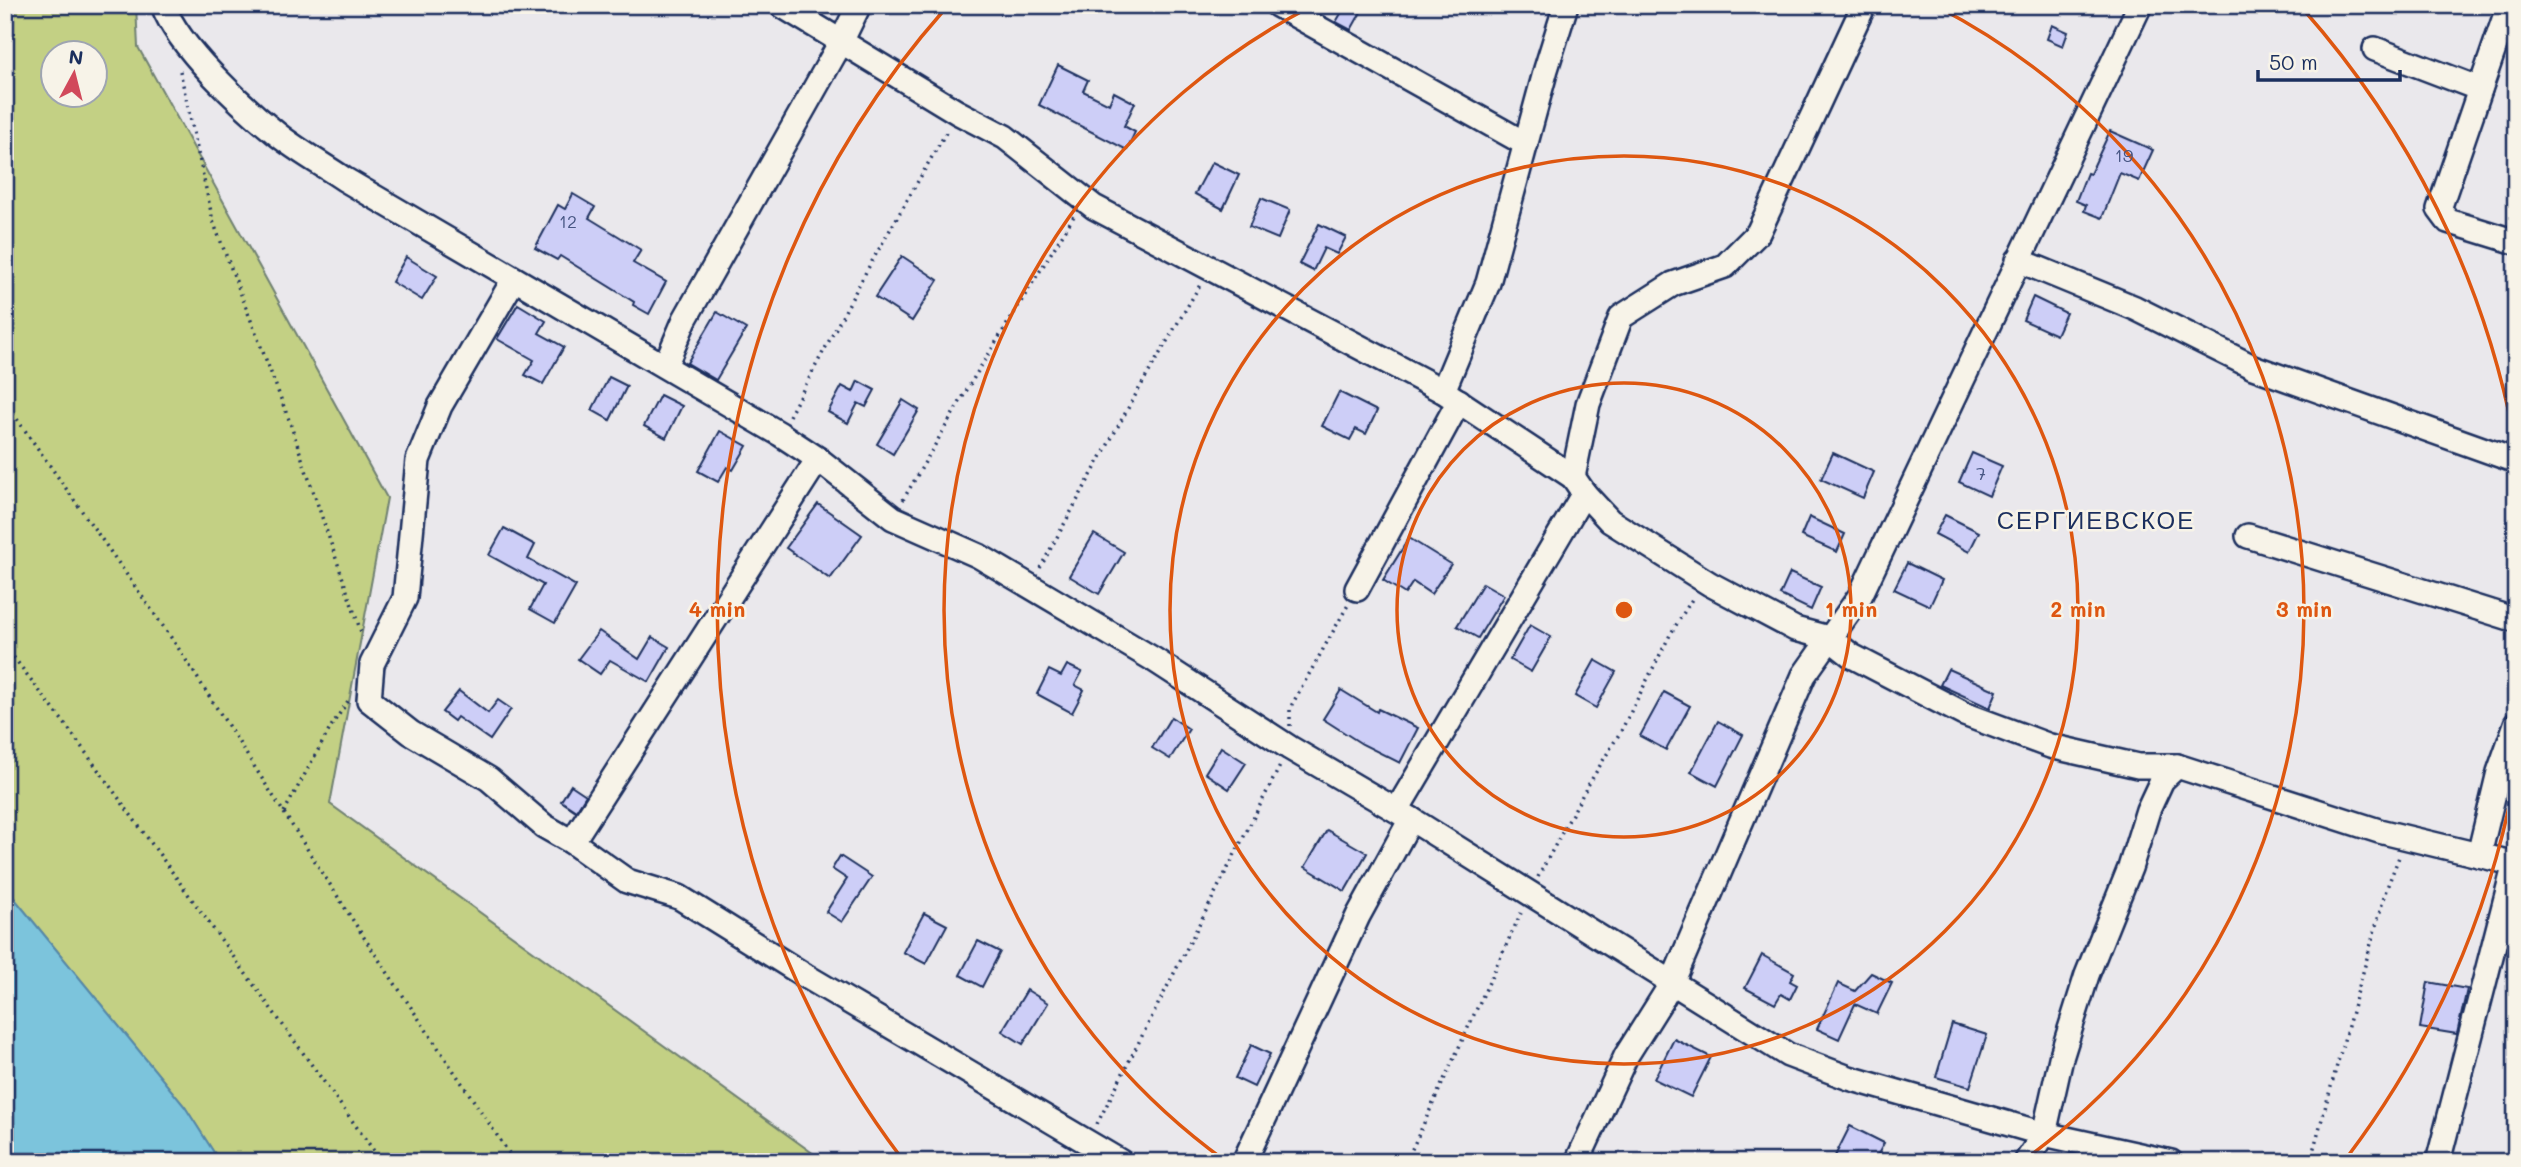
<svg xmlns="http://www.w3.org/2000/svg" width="2521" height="1167" font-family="Mali,sans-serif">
  <rect width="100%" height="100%" fill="#eae8ec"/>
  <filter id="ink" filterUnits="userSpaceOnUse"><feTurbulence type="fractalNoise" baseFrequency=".0143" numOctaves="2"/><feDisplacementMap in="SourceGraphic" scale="14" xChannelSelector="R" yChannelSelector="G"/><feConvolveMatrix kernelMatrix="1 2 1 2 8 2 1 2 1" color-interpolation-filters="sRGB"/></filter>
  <g filter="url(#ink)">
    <!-- green -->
    <path fill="#c3d084" stroke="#6f8071" stroke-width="2" fill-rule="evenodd" d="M5 5H136L138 47 387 498 330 804 825 1162H220L185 1107 5 887ZM52 52H94V94H52Z"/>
    <!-- water -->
    <polygon fill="#7bc4dc" stroke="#58a" stroke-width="2" points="5,887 185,1107 220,1162 5,1162"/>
    <!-- building -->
    <g fill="#cdcef7" stroke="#1b2f5e" stroke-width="2">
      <polygon points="1346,5 1365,5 1351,30 1336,22"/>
      <polygon points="2052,25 2068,32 2063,46 2047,39"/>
      <polygon points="1058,65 1088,80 1083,91 1109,104 1114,92 1135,103 1124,126 1135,132 1127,150 1039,105"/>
      <polygon points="2110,131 2153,150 2139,181 2120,173 2102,218 2084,211 2086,205 2076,201 2087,173 2090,174"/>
      <polygon points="1212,162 1239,175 1223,209 1195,194"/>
      <polygon points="573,194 595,207 589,218 641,250 633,263 666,282 649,314 633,305 634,302 560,256 557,260 535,248 558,205 565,209"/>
      <polygon points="1261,198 1290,210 1278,239 1249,227"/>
      <polygon points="1319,224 1346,237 1337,254 1324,248 1313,271 1299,264"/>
      <polygon points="902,256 938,280 912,321 875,297"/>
      <polygon points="406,257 437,276 422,300 392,282"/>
      <polygon points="2033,297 2066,313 2056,335 2023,320"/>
      <polygon points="518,304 546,321 539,333 564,347 543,384 525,375 534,360 497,339"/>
      <polygon points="717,312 746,329 716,380 687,363"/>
      <polygon points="609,377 627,386 610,420 592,410"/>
      <polygon points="858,381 875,390 866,407 858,403 848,423 828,412 842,386 853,392"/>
      <polygon points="1339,392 1377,411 1366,434 1356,429 1350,440 1322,426"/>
      <polygon points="660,395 682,406 666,438 644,426"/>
      <polygon points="903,400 919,410 893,454 877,444"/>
      <polygon points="720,431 747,446 733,470 727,467 718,482 698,471"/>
      <polygon points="1833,453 1874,472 1863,498 1821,479"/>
      <polygon points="1972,453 2002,466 1989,496 1959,482"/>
      <polygon points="818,504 862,535 830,579 786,548"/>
      <polygon points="1945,515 1979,532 1969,552 1935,534"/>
      <polygon points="1809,517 1845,534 1837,552 1801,536"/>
      <polygon points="504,528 535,545 528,559 576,586 555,623 530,609 543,585 489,555"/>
      <polygon points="1094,534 1124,552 1099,594 1069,576"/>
      <polygon points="1409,538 1451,564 1431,594 1413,582 1405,594 1383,580"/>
      <polygon points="1907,563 1942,580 1930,606 1894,589"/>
      <polygon points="1790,573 1821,587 1811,610 1780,595"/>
      <polygon points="1483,583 1504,595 1478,638 1457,626"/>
      <polygon points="1530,625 1551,637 1531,672 1510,660"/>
      <polygon points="599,631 639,659 652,637 669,647 649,682 610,660 600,674 578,659"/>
      <polygon points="1595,660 1616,672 1596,708 1575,696"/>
      <polygon points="1067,665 1082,672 1075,685 1084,690 1072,713 1037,694 1049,670 1061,676"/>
      <polygon points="1948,669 1997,691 1990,708 1940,685"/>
      <polygon points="1341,690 1377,712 1378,709 1418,728 1400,763 1362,744 1323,719"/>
      <polygon points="459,691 488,713 498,700 511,709 490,740 457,717 454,721 442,712"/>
      <polygon points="1664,692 1690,706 1666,750 1640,736"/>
      <polygon points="1171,717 1189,729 1170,759 1152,748"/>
      <polygon points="1718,721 1743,735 1717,786 1691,772"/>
      <polygon points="1221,747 1246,763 1229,789 1205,773"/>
      <polygon points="571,785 586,795 576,811 561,801"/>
      <polygon points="1327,830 1367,853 1345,891 1305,867"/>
      <polygon points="840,856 872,877 842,922 826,912 847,879 832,869"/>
      <polygon points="924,913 947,925 926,964 903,952"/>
      <polygon points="978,941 1000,952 982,987 960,975"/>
      <polygon points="1762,955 1794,973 1790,981 1797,985 1790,999 1781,994 1775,1004 1745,988"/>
      <polygon points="1871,973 1892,983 1877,1014 1855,1004 1839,1039 1817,1029 1838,983 1855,991"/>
      <polygon points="2428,982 2467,989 2457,1034 2420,1028"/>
      <polygon points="1027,990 1048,1003 1023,1044 1002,1031"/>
      <polygon points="1952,1024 1987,1035 1970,1087 1936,1077"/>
      <polygon points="1674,1039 1711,1057 1691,1097 1654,1079"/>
      <polygon points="1251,1045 1270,1054 1254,1087 1235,1078"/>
      <polygon points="1850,1126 1884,1143 1874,1162 1832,1162"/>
    </g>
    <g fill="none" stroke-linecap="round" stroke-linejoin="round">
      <defs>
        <g id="minor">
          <path d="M163 5C178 47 242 106 277 134 298 151 322 164 344 179L780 434 818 459 893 518 979 556 1153 659 1290 748 1411 819 1788 1055 1849 1078 2044 1134 2171 1162"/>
          <polyline points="781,5 957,112 1005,137 1094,207 1443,391 1573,477 1584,493 1610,521 1710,584 1795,629 1829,638 1852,656 1964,714 2050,746 2138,766 2177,766 2379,831 2516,864"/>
          <polyline points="1277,5 1526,144"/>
          <polyline points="2509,5 2439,209 2448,221 2516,242"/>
          <polyline points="2375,49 2480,89"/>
          <polyline points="2018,260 2135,308 2253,367 2516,461"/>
          <polyline points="514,279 440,406 418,460 405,598 372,664 369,700 411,733 489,779 544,826 572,842 627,881 679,897 804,975 1121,1162"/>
          <polyline points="665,366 685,319 841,42 859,5"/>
          <polyline points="1443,391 1488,283 1546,69 1566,5"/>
          <polyline points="1573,477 1588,404 1621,317 1673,284 1725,266 1758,233 1864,5"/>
          <polyline points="2248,536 2516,620"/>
          <polyline points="1357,589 1459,401"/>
          <polyline points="1397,810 1584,493"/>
          <polyline points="572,842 818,459"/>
          <polyline points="2479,855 2499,772 2516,724"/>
          <polyline points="1244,1162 1358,916 1411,819"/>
          <polyline points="1577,1162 1626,1056 1672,983 1804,675 1860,596 2140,5"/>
          <polyline points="2026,1162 2044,1134 2061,1058 2087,975 2130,868 2148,810 2162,780 2177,766"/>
          <polyline points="2438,1162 2515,863"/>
        </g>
      </defs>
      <!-- minor casing -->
      <use href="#minor" stroke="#1b2f5e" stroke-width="28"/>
      <!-- path -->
      <g stroke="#1b2f5e" stroke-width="3.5" stroke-dasharray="2 5" stroke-linecap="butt">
        <polyline points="180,71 213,221 289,420 362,635"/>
        <polyline points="5,402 177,646 363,936 515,1162"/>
        <polyline points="789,416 867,270 948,129"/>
        <polyline points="903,500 975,376 1074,216"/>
        <polyline points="1040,568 1132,401 1200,285"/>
        <polyline points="5,646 65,724 382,1162"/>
        <polyline points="1290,726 1290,708 1348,605"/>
        <polyline points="284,812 332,725 348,701"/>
        <polyline points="1538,877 1584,792 1621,731 1670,635 1694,596"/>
        <polyline points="1097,1124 1280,766"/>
        <polyline points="1406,1162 1521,913"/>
        <polyline points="2310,1162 2386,890 2399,857"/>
      </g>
      <!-- minor -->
      <use href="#minor" stroke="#f7f3e8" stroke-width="23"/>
    </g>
  </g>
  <!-- distance rings -->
  <g fill="none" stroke="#de5710" stroke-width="3.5">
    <circle cx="1624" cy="610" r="227"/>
    <circle cx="1624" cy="610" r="454"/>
    <path d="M1224 1160A680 680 0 0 1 1310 7M1938 7A680 680 0 0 1 2024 1160"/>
    <path d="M2514 783A907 907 0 0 1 2348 1156M900 1156A907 907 0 0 1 945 9M2303 9A907 907 0 0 1 2514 437"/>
  </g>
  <g text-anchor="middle" stroke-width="5" stroke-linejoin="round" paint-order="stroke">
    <!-- number labels -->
    <g font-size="18" fill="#485784">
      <text x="2124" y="162">19</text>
      <text x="568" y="228">12</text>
      <text x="1981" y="480">7</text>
    </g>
    <!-- quarter labels -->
    <g font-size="24" letter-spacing="2" fill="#1b2f5e" stroke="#f7f3e8">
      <text x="2096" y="529">СЕРГИЕВСКОЕ</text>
    </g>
  </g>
  <circle cx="1624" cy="610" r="10" fill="#de5710" stroke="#f7f3e8" stroke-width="3.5"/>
  <g font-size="21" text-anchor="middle" font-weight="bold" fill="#de5710" stroke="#f7f3e8" stroke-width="5" stroke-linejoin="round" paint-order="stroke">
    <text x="1851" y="617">1 min</text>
    <text x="2078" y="617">2 min</text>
    <text x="2304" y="617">3 min</text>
    <text x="717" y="617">4 min</text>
  </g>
  <!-- margin -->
  <rect width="2521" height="1167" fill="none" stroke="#f7f3e8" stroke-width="28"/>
  <rect x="14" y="14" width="2493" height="1139" fill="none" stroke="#1b2f5e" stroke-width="2.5" filter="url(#ink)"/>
  <!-- north arrow -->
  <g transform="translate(74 74) rotate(7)"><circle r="33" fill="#f7f3e8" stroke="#9fa5b1" stroke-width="2"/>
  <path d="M0-5L12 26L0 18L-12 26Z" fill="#d1495b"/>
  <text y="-10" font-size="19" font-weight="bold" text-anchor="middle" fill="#1b2f5e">N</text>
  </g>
  <!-- scale -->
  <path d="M2258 70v10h142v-10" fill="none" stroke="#1b2f5e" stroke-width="3.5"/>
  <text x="2269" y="70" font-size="21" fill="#1b2f5e" stroke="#f7f3e8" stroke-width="5" paint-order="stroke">50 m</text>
</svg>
